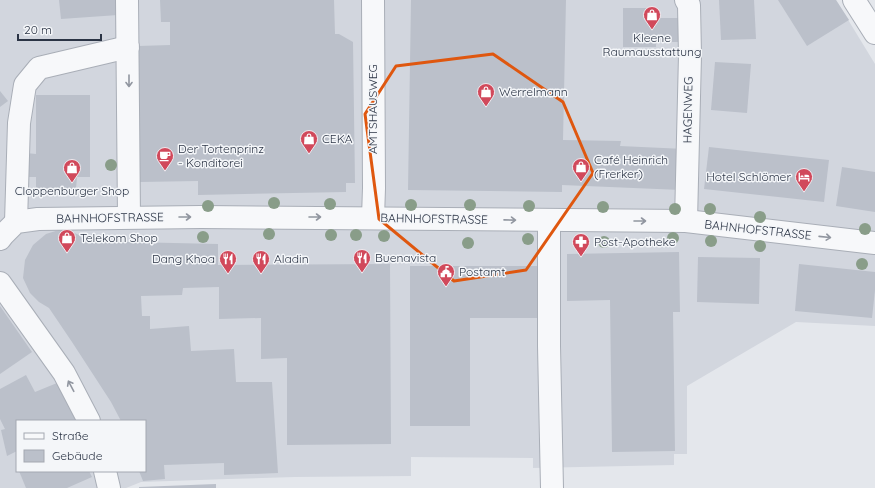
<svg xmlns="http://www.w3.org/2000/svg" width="875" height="488" font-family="Quicksand,sans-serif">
  <rect width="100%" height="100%" fill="#e4e7ec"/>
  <!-- built -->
  <path fill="#d2d6de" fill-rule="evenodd" d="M0 0H836L875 64V326L796 322 687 386V454H674V465L533 468V458L411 457V476L295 477 228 479 141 482 126 488H0ZM17 421H145V471H17Z"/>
  <!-- building -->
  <g fill="#bbc0ca">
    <polygon points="59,0 117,0 118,15 61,19"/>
    <polygon points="160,0 334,0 335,34 339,34 353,42 355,183 346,183 346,192 198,195 198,181 140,182 138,46 170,45 170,22 161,22"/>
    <polygon points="411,0 566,0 563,140 621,141 620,146 685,149 681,190 562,185 562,192 408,190"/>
    <polygon points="719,0 754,0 756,39 721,40"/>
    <polygon points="778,0 836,0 849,20 807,46"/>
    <polygon points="623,8 656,8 656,18 682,18 682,42 656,42 656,47 623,47"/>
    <polygon points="715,62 751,64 747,113 711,110"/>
    <polygon points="0,91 8,101 0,107"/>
    <polygon points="36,95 90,95 90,177 77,177 76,189 36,189 36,177 26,177 26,153 36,154"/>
    <polygon points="709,147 829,160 824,202 704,189"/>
    <polygon points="842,167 875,172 875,212 836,206"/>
    <polygon points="62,229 70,231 79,235 85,241 218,244 218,265 390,264 391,444 287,445 287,358 261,359 261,318 219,319 219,287 183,288 182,295 141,296 142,316 150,316 150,329 189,326 191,351 234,349 236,382 272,382 278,473 224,475 224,463 164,465 165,479 143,481 139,471 145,471 145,421 121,421 111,402 72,342 49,308 39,302 30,293 23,278 25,260 33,245 46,234"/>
    <polygon points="679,252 680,312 673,312 675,451 612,452 610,300 567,301 567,254"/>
    <polygon points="698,257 760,258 759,304 697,302"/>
    <polygon points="799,264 875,272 875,290 872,318 795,311"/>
    <polygon points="410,266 538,266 538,318 470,318 470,426 410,426"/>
    <polygon points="0,306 32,352 0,374"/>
    <polygon points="26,375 35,392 57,383 76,421 17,421 17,451 7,456 1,430 5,429 0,419 0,389"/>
    <polygon points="19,471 89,471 92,477 67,488 26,488"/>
    <polygon points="216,484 216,488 139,488 139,487"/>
  </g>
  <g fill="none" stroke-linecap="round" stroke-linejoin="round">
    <defs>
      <g id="minor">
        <polyline points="127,0 129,217"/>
        <polyline points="373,0 374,188 373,217"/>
        <polyline points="686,0 689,5 690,55 686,221"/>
        <polyline points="854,0 875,33"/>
        <polyline points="549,220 549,346 552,488"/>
        <polyline points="16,222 19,123 25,85 39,68 128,47"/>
        <polyline points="0,239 3,235 16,222 38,219 201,217 686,221 875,243"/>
        <polyline points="0,283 64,373 89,421"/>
        <polyline points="105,471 109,488"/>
      </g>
    </defs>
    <!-- minor casing -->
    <use href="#minor" stroke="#a9aeb7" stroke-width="24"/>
    <!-- minor -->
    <use href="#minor" stroke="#f7f8fa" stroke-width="22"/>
  </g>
  <!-- trees -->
  <g fill="#899d89">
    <circle cx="111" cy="165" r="6"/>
    <circle cx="274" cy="203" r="6"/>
    <circle cx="330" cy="204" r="6"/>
    <circle cx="411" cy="205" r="6"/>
    <circle cx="470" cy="205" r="6"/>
    <circle cx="208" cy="206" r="6"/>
    <circle cx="529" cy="206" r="6"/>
    <circle cx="603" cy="207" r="6"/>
    <circle cx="675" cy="209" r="6"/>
    <circle cx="710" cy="209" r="6"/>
    <circle cx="760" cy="217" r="6"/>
    <circle cx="865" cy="229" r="6"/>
    <circle cx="269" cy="234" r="6"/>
    <circle cx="331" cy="235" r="6"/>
    <circle cx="356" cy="235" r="6"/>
    <circle cx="384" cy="236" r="6"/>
    <circle cx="203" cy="237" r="6"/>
    <circle cx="673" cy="238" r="6"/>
    <circle cx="528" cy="239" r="6"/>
    <circle cx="711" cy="241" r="6"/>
    <circle cx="604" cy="242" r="6"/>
    <circle cx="468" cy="243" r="6"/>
    <circle cx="760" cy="246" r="6"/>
    <circle cx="862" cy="264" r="6"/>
  </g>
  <!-- one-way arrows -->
  <defs><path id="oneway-shaft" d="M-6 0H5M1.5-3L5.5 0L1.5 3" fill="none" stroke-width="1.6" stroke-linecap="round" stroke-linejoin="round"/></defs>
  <g stroke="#9196a0">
    <use href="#oneway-shaft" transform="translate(129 81) rotate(90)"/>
    <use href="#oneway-shaft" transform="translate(185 217)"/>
    <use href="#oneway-shaft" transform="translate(315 217)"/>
    <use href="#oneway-shaft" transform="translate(510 220) rotate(1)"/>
    <use href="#oneway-shaft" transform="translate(640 221)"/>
    <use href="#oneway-shaft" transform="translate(825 237) rotate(6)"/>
    <use href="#oneway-shaft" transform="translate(71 386) rotate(-118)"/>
  </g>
  <!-- marked area -->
  <path fill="none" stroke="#df570f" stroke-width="3" stroke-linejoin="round" d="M493 54 563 102 593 173 526 270 454 281 379 219 365 114 396 66Z"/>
  <!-- icons -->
  <defs>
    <symbol id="shop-pin" viewBox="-11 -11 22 30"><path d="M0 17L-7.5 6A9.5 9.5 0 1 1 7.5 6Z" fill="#d1495b" stroke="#f4f6f9"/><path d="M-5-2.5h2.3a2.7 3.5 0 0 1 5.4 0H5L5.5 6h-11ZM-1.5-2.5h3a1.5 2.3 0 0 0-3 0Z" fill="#fff"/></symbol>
    <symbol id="cafe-pin" viewBox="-11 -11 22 30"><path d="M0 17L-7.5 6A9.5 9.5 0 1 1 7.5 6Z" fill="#d1495b" stroke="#f4f6f9"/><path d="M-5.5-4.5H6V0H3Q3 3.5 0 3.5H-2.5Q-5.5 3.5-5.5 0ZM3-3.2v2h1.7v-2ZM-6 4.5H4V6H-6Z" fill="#fff"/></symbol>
    <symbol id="hotel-pin" viewBox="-11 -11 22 30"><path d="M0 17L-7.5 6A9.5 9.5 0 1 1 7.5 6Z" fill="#d1495b" stroke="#f4f6f9"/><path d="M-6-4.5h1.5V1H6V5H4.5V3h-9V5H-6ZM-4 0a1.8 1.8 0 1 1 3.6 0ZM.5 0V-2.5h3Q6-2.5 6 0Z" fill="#fff"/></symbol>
    <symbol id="pharmacy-pin" viewBox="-11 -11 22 30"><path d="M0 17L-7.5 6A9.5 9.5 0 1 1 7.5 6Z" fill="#d1495b" stroke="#f4f6f9"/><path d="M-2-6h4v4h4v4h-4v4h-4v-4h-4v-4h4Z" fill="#fff"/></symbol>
    <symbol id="restaurant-pin" viewBox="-11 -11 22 30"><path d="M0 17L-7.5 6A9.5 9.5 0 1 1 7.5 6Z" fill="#d1495b" stroke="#f4f6f9"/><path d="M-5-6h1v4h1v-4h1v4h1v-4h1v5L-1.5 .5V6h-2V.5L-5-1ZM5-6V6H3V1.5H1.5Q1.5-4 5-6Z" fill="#fff"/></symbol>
    <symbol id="civic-pin" viewBox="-11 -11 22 30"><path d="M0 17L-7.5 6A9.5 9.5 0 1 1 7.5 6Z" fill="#d1495b" stroke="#f4f6f9"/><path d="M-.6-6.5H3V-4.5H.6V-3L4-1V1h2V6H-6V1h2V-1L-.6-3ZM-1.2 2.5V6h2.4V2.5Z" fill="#fff"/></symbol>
  </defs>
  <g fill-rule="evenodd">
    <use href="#shop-pin" x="642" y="5" width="20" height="27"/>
    <use href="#shop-pin" x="476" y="82" width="20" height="27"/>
    <use href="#shop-pin" x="299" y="129" width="20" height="27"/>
    <use href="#cafe-pin" x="155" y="146" width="20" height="27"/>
    <use href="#shop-pin" x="571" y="157" width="20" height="27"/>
    <use href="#shop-pin" x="62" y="158" width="20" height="27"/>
    <use href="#hotel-pin" x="794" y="167" width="20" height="27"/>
    <use href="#shop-pin" x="57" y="228" width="20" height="27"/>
    <use href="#pharmacy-pin" x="571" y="232" width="20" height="27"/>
    <use href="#restaurant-pin" x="352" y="248" width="20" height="27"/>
    <use href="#restaurant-pin" x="218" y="249" width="20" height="27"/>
    <use href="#restaurant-pin" x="251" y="249" width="20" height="27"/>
    <use href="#civic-pin" x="436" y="262" width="20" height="27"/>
  </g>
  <g text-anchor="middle" stroke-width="3" stroke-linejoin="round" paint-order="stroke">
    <!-- poi labels -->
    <g font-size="12" fill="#2b3445" stroke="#f4f6f9" text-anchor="start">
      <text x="652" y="42" text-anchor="middle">Kleene<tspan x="652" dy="14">Raumausstattung</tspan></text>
      <text x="499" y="96">Werrelmann</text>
      <text x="322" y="143">CEKA</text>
      <text x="178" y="153">Der Tortenprinz<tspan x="178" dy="14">- Konditorei</tspan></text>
      <text x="594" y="164">Café Heinrich<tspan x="594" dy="14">(Frerker)</tspan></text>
      <text x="791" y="181" text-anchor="end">Hotel Schlömer</text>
      <text x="72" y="195" text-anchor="middle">Cloppenburger Shop</text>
      <text x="80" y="242">Telekom Shop</text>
      <text x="594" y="246">Post-Apotheke</text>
      <text x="375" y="262">Buenavista</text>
      <text x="215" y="263" text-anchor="end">Dang Khoa</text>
      <text x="274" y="263">Aladin</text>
      <text x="459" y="276">Postamt</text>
    </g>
    <!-- street labels -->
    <g font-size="12" fill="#2b3445" stroke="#f4f6f9">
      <text transform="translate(373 109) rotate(-90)" y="4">AMTSHAUSWEG</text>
      <text transform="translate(688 110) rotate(-89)" y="4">HAGENWEG</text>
      <text transform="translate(110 218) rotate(-1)" y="4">BAHNHOFSTRASSE</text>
      <text transform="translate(434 219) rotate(1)" y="4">BAHNHOFSTRASSE</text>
      <text transform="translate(758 230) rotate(6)" y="4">BAHNHOFSTRASSE</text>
    </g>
  </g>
  <!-- legend -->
  <rect x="16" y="420" width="130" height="52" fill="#f4f6f9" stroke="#a4a8b1"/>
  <rect x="24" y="433" width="20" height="6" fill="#f7f8fa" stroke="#a4a8b1"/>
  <text x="52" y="440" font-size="12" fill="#2b3445">Straße</text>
  <rect x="24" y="450" width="20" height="12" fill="#bbc0ca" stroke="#a4a8b1"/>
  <text x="52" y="460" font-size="12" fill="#2b3445">Gebäude</text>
  <!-- scale -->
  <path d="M18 34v6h83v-6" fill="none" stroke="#2b3445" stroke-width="2"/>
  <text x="24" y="34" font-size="12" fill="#2b3445" stroke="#f4f6f9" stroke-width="3" paint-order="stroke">20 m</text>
</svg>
